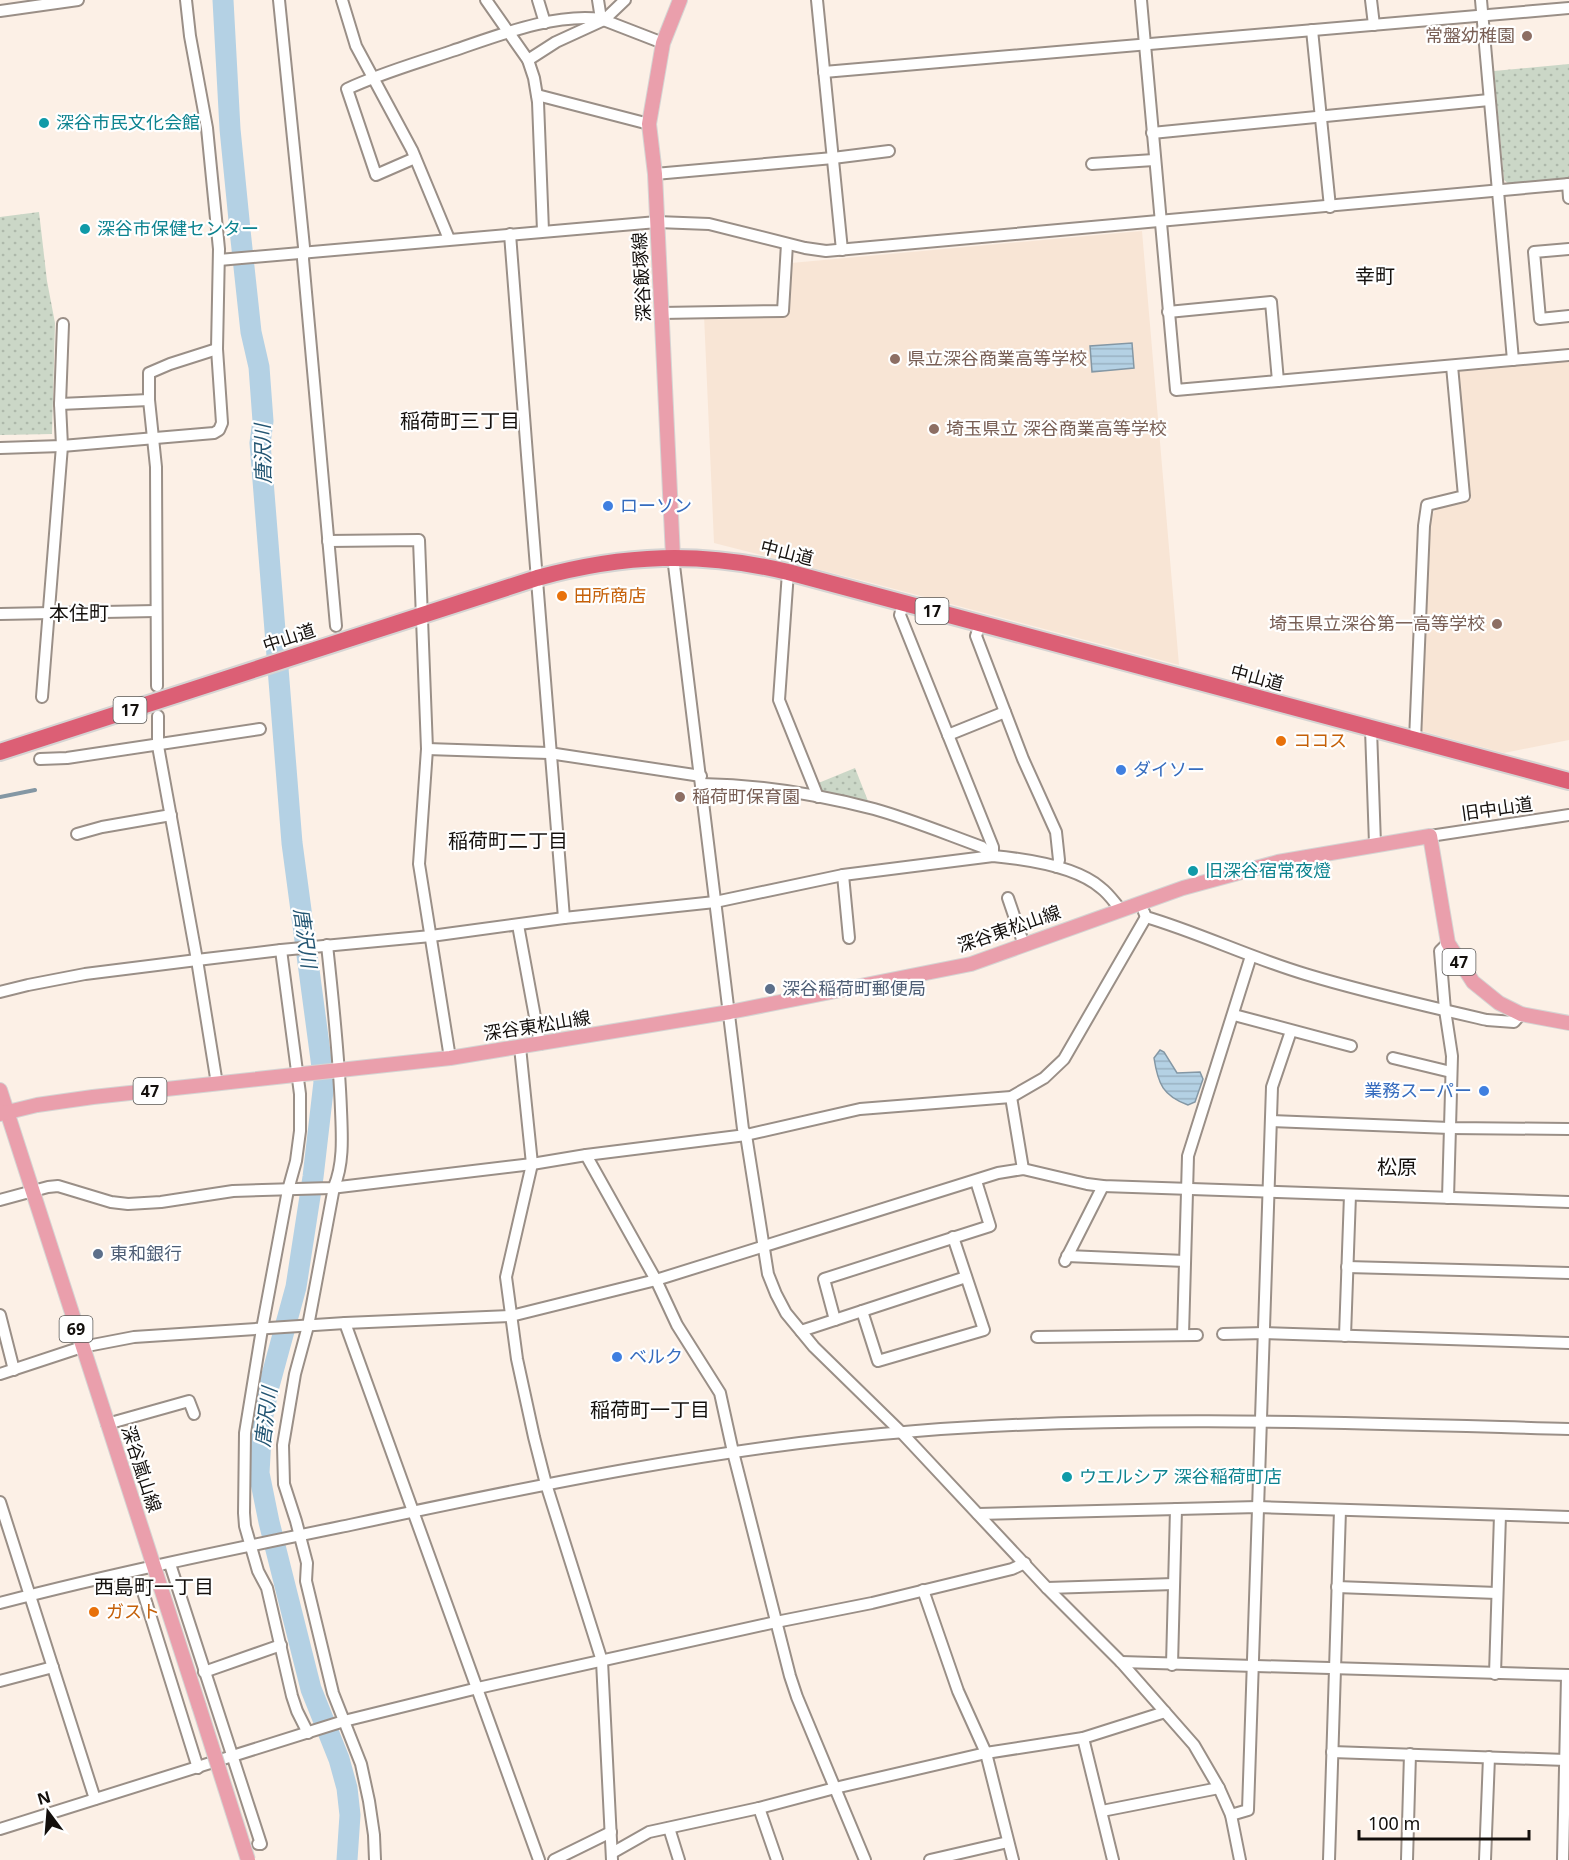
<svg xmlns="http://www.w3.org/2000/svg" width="1569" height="1860" font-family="'Noto Sans','Noto Sans JP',sans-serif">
  <defs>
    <pattern id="grass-dots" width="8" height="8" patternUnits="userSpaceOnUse" patternTransform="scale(1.5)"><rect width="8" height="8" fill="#cbd7c7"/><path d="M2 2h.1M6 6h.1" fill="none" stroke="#adb8aa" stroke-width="1.8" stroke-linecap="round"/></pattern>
    <pattern id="water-rules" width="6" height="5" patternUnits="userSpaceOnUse" patternTransform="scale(1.5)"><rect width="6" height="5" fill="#b4d1e4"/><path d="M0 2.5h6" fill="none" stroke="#9ab2c2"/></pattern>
  </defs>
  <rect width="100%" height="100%" fill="#fcf0e6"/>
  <!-- education -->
  <g fill="#f8e5d5">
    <polygon points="1142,231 1179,665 872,583 714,543 704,315 788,315 791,263"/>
    <polygon points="1569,360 1569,740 1504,753 1422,731 1430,518 1437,508 1471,500 1458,374 1461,370"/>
  </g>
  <!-- grass -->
  <g fill="url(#grass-dots)">
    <polygon points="1569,64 1569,178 1509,184 1504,180 1494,71"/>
    <polygon points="39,212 47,281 55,323 52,434 0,435 0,217"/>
    <polygon points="855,768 868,801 865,805 823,796 816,784"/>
  </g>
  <!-- water -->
  <g fill="url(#water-rules)" stroke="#8497a4" stroke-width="1.5">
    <polygon points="1132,343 1134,368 1092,372 1090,346"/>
    <path d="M1160 1050 1164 1052 1177 1073 1200 1072 1203 1079 1195 1102 1188 1105C1163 1096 1158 1084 1154 1058Z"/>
  </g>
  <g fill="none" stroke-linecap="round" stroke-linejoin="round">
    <!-- stream -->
    <polyline stroke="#8497a4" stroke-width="4" points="0,797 35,790"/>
    <!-- river -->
    <polyline stroke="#b4d1e4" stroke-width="21" points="223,0 230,129 240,230 251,332 259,367 263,421 260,443 292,843 324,1082 313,1177 296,1287 269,1386 262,1420 259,1473 269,1522 311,1689 339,1759 347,1788 350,1815 347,1860"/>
    <defs>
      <g id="minor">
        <polyline points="279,0 304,247 303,259 336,626"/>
        <polyline points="342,0 356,46 412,150 449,239"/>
        <polyline points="486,0 528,60 534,78 538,102 543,231"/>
        <polyline points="538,0 545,23"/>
        <polyline points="598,0 601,19"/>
        <polyline points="817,0 842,250"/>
        <polyline points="1141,0 1176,390 1569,355"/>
        <polyline points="1371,0 1374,25"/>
        <polyline points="1481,0 1513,360"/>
        <polyline points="0,11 78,0"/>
        <polyline points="1312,30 1330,207"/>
        <polyline points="528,60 556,42 604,20 625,0"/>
        <polyline points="824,72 1569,8"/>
        <polyline points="537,95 649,124"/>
        <polyline points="1152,133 1489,100"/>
        <path d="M415 158 376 175 347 89C381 73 417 63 452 51 497 36 553 13 601 19L663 43"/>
        <polyline points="1092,164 1154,160"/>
        <polyline points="655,174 833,158 889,151"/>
        <polyline points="1568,184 1569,198"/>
        <path d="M510 234C528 462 544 690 564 918"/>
        <polyline points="1569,249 1534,252 1540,319 1569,316"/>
        <polyline points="219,260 657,222 709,224 805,248 826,251 1569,184"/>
        <polyline points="1168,312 1271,302 1278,381"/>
        <polyline points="661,313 783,311 787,244"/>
        <polyline points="60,404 149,400"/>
        <polyline points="0,448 62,446 214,433 219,430 222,423 217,349 219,249 207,128 190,36 186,0"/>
        <polyline points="328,541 419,540 427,749 419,864 450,1058"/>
        <polyline points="673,557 743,1129 746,1135 768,1274 776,1294 786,1313 814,1347 901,1432 1047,1588 1121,1662 1194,1745 1219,1788 1231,1815 1240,1860"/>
        <polyline points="788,572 779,700 818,797"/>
        <polyline points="903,604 900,615 993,847 993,856"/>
        <polyline points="0,614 156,611"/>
        <polyline points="980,624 976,636 1023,759 1056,832 1059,860 1057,867"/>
        <polyline points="157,686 156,467 149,400 149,373 170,364 217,349"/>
        <polyline points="42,697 62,446 60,404 63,324"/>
        <polyline points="158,716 158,746 197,960 217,1084"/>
        <polyline points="1371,729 1375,844"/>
        <polyline points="948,735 1005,712"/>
        <polyline points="1415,740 1424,526 1427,505 1464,496 1452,366"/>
        <polyline points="427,749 549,753 701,776"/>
        <polyline points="40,759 67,758 260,729"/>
        <path d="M702 784C760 785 817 794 874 809 910 819 946 834 982 847L993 856"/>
        <polyline points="77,834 102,827 171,815"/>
        <polyline points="1430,836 1569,815"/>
        <polyline points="843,875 849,938"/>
        <polyline points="1008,898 1024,945"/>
        <path d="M1144 912 1146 917C1200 933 1251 958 1305 974 1364 992 1426 1006 1487 1020L1514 1022 1521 1014"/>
        <polyline points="518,925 540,1044"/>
        <path d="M327 945C333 1000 339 1055 341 1110 342 1135 344 1163 334 1187L308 1326 295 1374 283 1445 284 1484 296 1521 307 1563 306 1581 333 1693 361 1764 369 1801 374 1835 375 1860"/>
        <polyline points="281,950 300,1094 300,1131 296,1161 288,1190 262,1329 245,1433 244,1513 245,1526 258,1571 267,1588 292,1696 297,1711 308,1733"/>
        <path d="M0 992 28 985 85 974 197 960 281 950 431 936 564 918 715 902 843 875 993 856C1025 859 1076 866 1101 888 1109 894 1114 902 1120 909"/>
        <polyline points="1234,1015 1351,1046"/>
        <polyline points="520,1047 532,1164 506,1277 517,1359 534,1437 546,1484 602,1661 612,1860"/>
        <polyline points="1393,1058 1451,1072"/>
        <polyline points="1011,1097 1023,1169"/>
        <polyline points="1271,1121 1450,1128 1569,1129"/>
        <polyline points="586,1155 656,1280 677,1325 720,1393 733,1452 790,1676 797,1697 865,1860"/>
        <polyline points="1448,1198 1452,1056 1445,1010 1440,951 1448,943"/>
        <polyline points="0,1200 48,1187 58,1186 111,1202 128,1204 161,1202 233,1191 331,1188 532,1164 586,1155 746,1135 860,1109 1011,1097 1044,1078 1064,1059 1146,917"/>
        <polyline points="1067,1256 1185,1261"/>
        <polyline points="1065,1261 1103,1186"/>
        <polyline points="1347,1267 1569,1273"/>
        <polyline points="862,1311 878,1361 984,1330 953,1237"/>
        <polyline points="0,1315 14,1370"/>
        <polyline points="835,1320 824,1279 990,1226 976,1181"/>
        <polyline points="345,1323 539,1860"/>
        <polyline points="801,1331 966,1277"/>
        <polyline points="1223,1334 1265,1333 1569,1343"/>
        <polyline points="1183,1335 1188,1156 1251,956"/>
        <polyline points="1345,1336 1350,1195"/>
        <polyline points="1037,1337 1197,1335"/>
        <polyline points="0,1374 82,1347 134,1337 345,1323 511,1316 656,1280 998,1173 1023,1169 1087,1184 1103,1186 1569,1202"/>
        <polyline points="107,1424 189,1401 194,1414"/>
        <polyline points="0,1502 95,1799"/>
        <polyline points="978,1514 1258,1507 1569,1517"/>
        <polyline points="170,1564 261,1844 258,1844"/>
        <polyline points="1337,1587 1497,1593"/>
        <polyline points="1047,1588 1174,1584"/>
        <polyline points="923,1590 958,1691 986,1753 1013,1860"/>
        <polyline points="143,1592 198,1768"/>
        <path d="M0 1603C115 1573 233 1549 350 1525 537 1485 725 1446 916 1431 1133 1414 1351 1423 1569 1429"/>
        <polyline points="1121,1662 1569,1675"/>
        <polyline points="1172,1665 1176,1509"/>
        <polyline points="204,1672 281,1645"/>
        <polyline points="1495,1674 1500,1515"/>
        <polyline points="0,1681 53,1667"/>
        <polyline points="1083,1738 1113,1860"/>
        <polyline points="1332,1752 1566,1760"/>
        <polyline points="759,1808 777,1860"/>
        <polyline points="1102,1811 1219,1788"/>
        <polyline points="1231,1815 1248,1810 1272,1087 1291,1031"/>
        <polyline points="669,1828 679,1860"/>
        <polyline points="0,1829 344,1721 478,1688 776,1622 872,1603 1012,1569 1025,1563"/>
        <polyline points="612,1853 649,1832 759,1808 835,1788 986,1753 1083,1738 1165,1712"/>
        <polyline points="554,1860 611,1832"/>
        <polyline points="930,1860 1008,1842"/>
        <polyline points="1329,1860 1340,1510"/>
        <polyline points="1407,1860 1410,1754"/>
        <polyline points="1485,1860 1489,1757"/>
        <polyline points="1563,1860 1567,1677"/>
      </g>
      <g id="major">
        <polyline points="673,557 655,174 649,124 663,43 680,0"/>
        <polyline points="0,1090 199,1706"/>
        <polyline points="0,1114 37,1105 93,1097 450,1058 730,1012 971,964 1183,888 1278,862 1430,836 1448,943 1473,982 1499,1003 1521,1014 1569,1023"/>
      </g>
      <path id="highway" d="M0 752 537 578C624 554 701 551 788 572L1569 781"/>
    </defs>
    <!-- minor casing -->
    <use href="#minor" stroke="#9a8f87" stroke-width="14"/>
    <!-- major casing -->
    <use href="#major" stroke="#d5d4d3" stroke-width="16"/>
    <!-- highway casing -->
    <use href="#highway" stroke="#d5d4d3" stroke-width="20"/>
    <!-- minor -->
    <use href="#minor" stroke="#fff" stroke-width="10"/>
    <!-- major -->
    <use href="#major" stroke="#ea9fac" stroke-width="14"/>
    <!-- highway -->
    <use href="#highway" stroke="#dc5f75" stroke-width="16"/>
    <defs>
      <polyline id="major-bridge" points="199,1706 248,1860"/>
    </defs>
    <!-- major-bridge casing -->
    <use href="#major-bridge" stroke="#d5d4d3" stroke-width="16" stroke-linecap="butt"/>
    <!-- major-bridge -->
    <use href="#major-bridge" stroke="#ea9fac" stroke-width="14"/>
  </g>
  <!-- markers -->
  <g fill="#8d6e63" stroke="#fff" stroke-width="2">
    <circle cx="1527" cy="36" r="6"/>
    <circle cx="895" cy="359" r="6"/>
    <circle cx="934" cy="429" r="6"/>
    <circle cx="1497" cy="624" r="6"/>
    <circle cx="680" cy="797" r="6"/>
  </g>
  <g fill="#0f9aa8" stroke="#fff" stroke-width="2">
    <circle cx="44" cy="123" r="6"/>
    <circle cx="85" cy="229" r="6"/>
    <circle cx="1193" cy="871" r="6"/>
    <circle cx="1067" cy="1477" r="6"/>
  </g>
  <g fill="#3f7fe0" stroke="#fff" stroke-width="2">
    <circle cx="608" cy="506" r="6"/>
    <circle cx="1121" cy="770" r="6"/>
    <circle cx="1484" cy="1091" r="6"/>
    <circle cx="617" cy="1357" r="6"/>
  </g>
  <g fill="#e8710a" stroke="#fff" stroke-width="2">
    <circle cx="562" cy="596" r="6"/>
    <circle cx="1281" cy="741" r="6"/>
    <circle cx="94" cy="1612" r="6"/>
  </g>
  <g fill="#5c6f8a" stroke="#fff" stroke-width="2">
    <circle cx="770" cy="989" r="6"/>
    <circle cx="98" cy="1254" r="6"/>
  </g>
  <g text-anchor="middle" stroke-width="4.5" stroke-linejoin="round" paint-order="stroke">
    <!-- shield labels -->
    <g fill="#fff" stroke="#5a5856" stroke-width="1.5">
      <rect x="915.5" y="598" width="33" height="26" rx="4.5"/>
      <rect x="113.5" y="697" width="33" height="26" rx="4.5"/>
      <rect x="1442.5" y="949" width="33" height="26" rx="4.5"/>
      <rect x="133.5" y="1078" width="33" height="26" rx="4.5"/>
      <rect x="59.5" y="1316" width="33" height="26" rx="4.5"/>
    </g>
    <g font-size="16" font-weight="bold" fill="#14100d">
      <text x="932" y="617">17</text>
      <text x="130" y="716">17</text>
      <text x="1459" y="968">47</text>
      <text x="150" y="1097">47</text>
      <text x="76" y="1335">69</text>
    </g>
    <!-- education labels -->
    <g font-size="18" fill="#785e54" stroke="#fff" text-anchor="start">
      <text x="1515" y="42" text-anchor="end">常盤幼稚園</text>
      <text x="907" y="365">県立深谷商業高等学校</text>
      <text x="946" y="435">埼玉県立 深谷商業高等学校</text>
      <text x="1485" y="630" text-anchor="end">埼玉県立深谷第一高等学校</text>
      <text x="692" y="803">稲荷町保育園</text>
    </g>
    <!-- culture labels -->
    <g font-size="18" fill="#0d838f" stroke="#fff" text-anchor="start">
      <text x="56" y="129">深谷市民文化会館</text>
      <text x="97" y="235">深谷市保健センター</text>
      <text x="1205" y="877">旧深谷宿常夜燈</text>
      <text x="1079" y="1483">ウエルシア 深谷稲荷町店</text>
    </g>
    <!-- street labels -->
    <g font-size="18" fill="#14100d" stroke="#fff">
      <text transform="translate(642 277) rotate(-93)" y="6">深谷飯塚線</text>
      <text transform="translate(787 553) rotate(14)" y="6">中山道</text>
      <text transform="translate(289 638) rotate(-18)" y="6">中山道</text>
      <text transform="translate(1257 678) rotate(15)" y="6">中山道</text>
      <text transform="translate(1497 809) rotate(-8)" y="6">旧中山道</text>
      <text transform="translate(1009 929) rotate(-19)" y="6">深谷東松山線</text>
      <text transform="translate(537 1026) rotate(-9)" y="6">深谷東松山線</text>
      <text transform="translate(141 1469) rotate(72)" y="6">深谷嵐山線</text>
    </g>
    <!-- shop labels -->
    <g font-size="18" fill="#366cbe" stroke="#fff" text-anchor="start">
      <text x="620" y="512">ローソン</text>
      <text x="1133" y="776">ダイソー</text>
      <text x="1472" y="1097" text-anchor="end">業務スーパー</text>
      <text x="629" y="1363">ベルク</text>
    </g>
    <!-- food labels -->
    <g font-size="18" fill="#c56008" stroke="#fff" text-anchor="start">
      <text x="574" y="602">田所商店</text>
      <text x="1293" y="747">ココス</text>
      <text x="106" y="1618">ガスト</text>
    </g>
    <!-- service labels -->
    <g font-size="18" fill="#4e5e75" stroke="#fff" text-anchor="start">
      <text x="782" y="995">深谷稲荷町郵便局</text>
      <text x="110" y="1260">東和銀行</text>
    </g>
    <!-- neighbourhood labels -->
    <g font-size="20" fill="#14100d" stroke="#fff">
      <text x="1375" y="283">幸町</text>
      <text x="460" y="428">稲荷町三丁目</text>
      <text x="79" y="620">本住町</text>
      <text x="508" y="848">稲荷町二丁目</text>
      <text x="1397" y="1174">松原</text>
      <text x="650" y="1417">稲荷町一丁目</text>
      <text x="154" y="1594">西島町一丁目</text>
    </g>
    <!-- water labels -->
    <g font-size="20" font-style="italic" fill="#245673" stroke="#fff">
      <text transform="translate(263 454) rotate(-91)" y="7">唐沢川</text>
      <text transform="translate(305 938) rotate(82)" y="7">唐沢川</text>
      <text transform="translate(266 1417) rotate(-83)" y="7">唐沢川</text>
    </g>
  </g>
  <!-- north arrow -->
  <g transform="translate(48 1812) rotate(344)" stroke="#ffffff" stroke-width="4.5" paint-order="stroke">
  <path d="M0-4.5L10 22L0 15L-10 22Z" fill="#14100d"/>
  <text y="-9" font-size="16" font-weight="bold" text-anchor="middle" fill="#14100d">N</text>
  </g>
  <!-- scale -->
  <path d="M1359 1830v9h170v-9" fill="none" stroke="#14100d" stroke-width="3"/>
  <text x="1368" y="1830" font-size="18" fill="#14100d" stroke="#ffffff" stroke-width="4.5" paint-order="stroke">100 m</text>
</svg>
